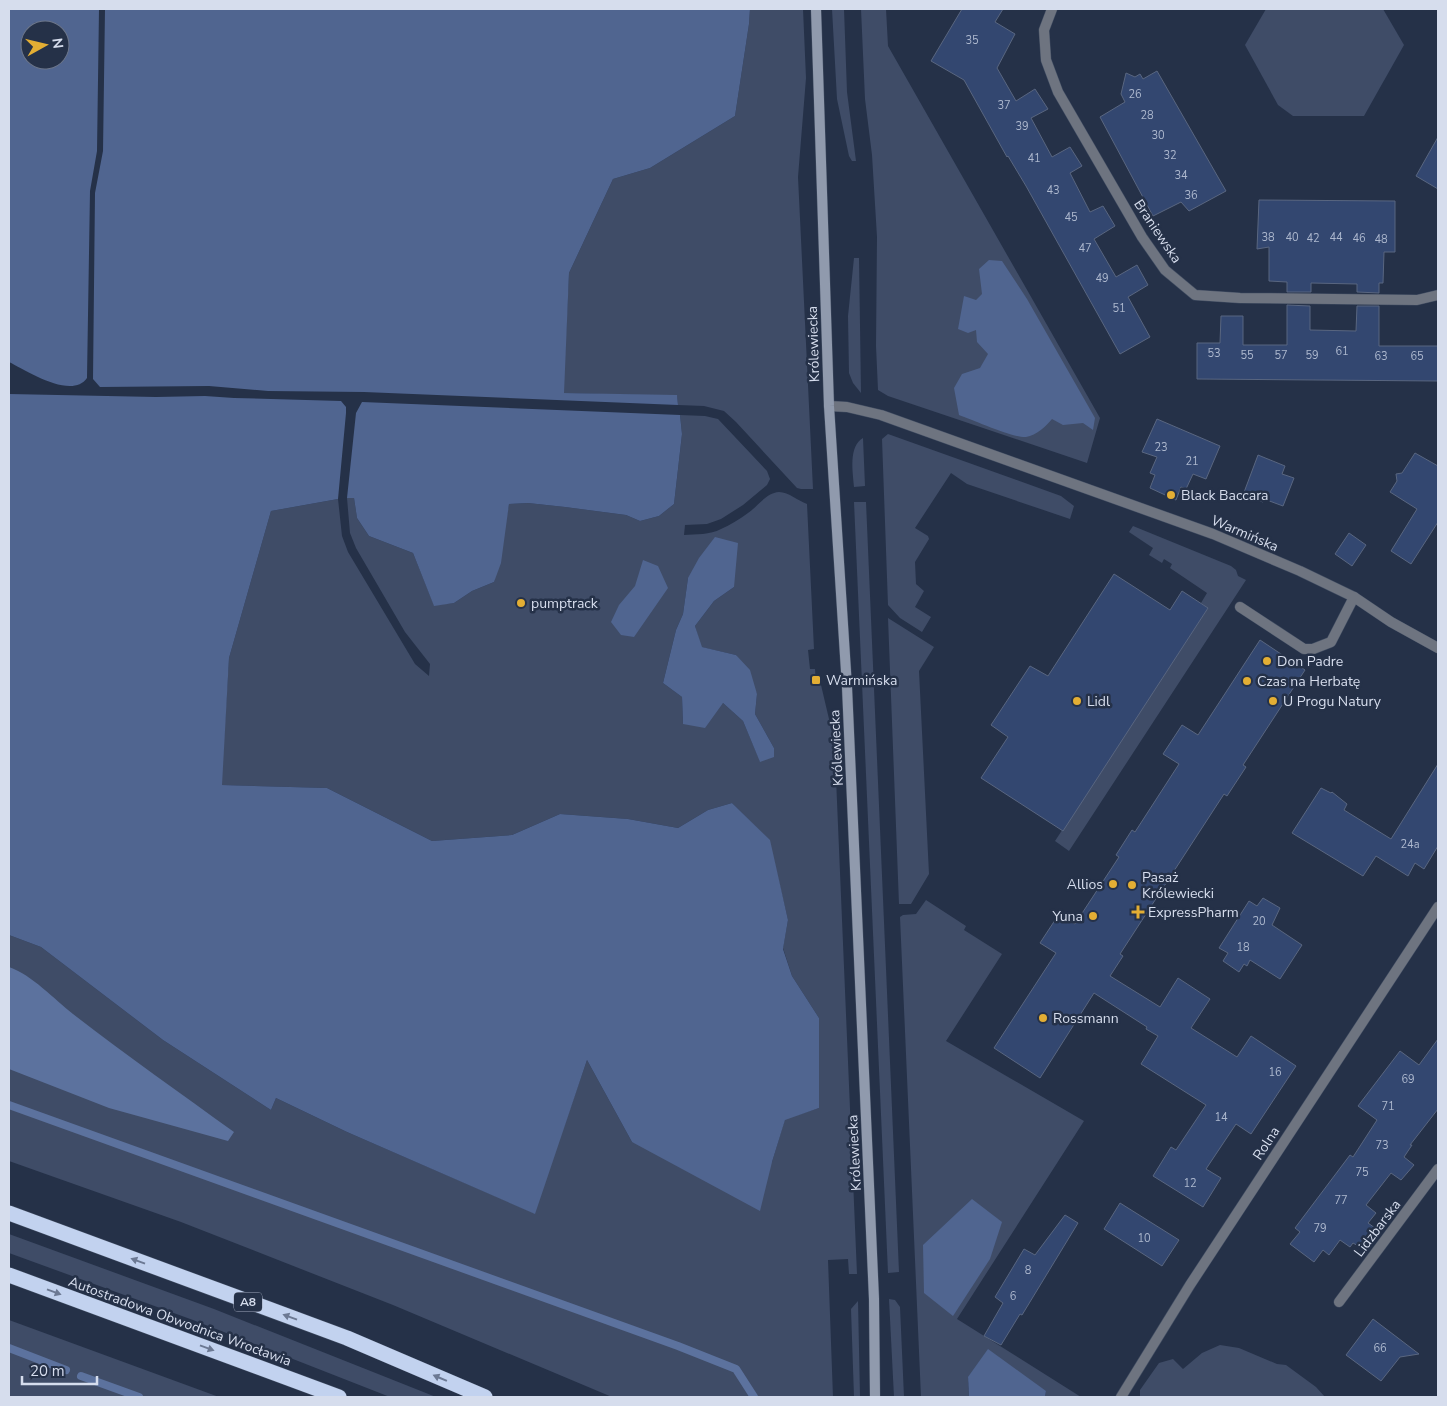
<svg xmlns="http://www.w3.org/2000/svg" width="1447" height="1406" font-family="'Nunito Sans',sans-serif">
  <rect width="100%" height="100%" fill="#253148"/>
  <!-- green -->
  <g fill="#3f4c67" fill-rule="evenodd">
    <polygon points="750,9 803,9 806,78 798,177 813,489 801,489 797,488 736,422 724,411 704,406 678,405 677,396 563,393 569,273 613,179 650,168 735,116 749,24"/>
    <polygon points="832,9 844,9 847,92 856,161 852,161 849,156 837,99"/>
    <polygon points="861,9 886,9 888,46 1100,418 1087,463 888,396 878,390 876,346 877,237 872,155 865,99"/>
    <polygon points="1266,9 1383,9 1404,45 1364,116 1293,116 1278,105 1245,45"/>
    <polygon points="854,258 859,258 861,393 853,383 849,373 848,316"/>
    <path d="M680 415 705 416 718 419 767 471 770 479 767 485 743 505 721 519 707 524 685 525 684 535C696 534 710 535 721 529 730 525 740 519 748 513 758 506 766 493 779 492 789 492 798 501 807 504L814 649 808 650 810 669H815L816 685H821L833 736 836 778 857 1274H849L848 1259 828 1260 833 1397H612L393 1305 181 1222 9 1161V935L41 947 163 1040 271 1110 276 1098 347 1132 534 1213 587 1060 632 1142 772 1162 785 1119 819 1108V1018L792 976 783 948 788 920 769 840 732 803 708 810 678 828 628 819 560 814 512 835 432 841 327 788 221 785 229 658 271 511 338 499 342 536 348 552 415 664 429 676 430 664 405 632 356 548 350 533 347 498H354L357 518 369 536 413 553 434 605 454 603 472 591 494 582 509 504 528 503 565 507 626 515 640 521 659 516 674 504 682 434ZM688 578 734 587 714 601 695 626 701 647 736 655 757 694 755 714 774 748 760 761 743 721 723 703 683 724 682 697 663 683 676 630 683 614Z"/>
    <polygon points="888,434 1061,496 1074,506 1070,519 967,484 951,473 915,528 928,536 929,539 915,562 916,584 924,591 915,607 931,617 922,632 900,618 888,605 882,439"/>
    <path d="M863 438 865 486 854 487C853 472 848 447 863 438Z"/>
    <polygon points="854,502 866,502 899,1272 888,1273"/>
    <polygon points="1133,526 1231,566 1236,570 1238,576 1246,580 1069,851 1055,841 1208,608 1201,603 1207,593 1170,568 1172,564 1164,559 1162,563 1149,555 1153,548 1129,532"/>
    <polygon points="888,618 934,647 919,671 929,874 911,904 899,904"/>
    <polygon points="926,900 966,926 964,930 1002,954 946,1041 1084,1121 957,1319 1081,1397 1045,1397 1046,1391 968,1377 969,1397 921,1397 900,917 903,915 916,914"/>
    <polygon points="9,1234 214,1309 436,1397 390,1397 193,1320 9,1253"/>
    <polygon points="889,1299 895,1300 900,1307 904,1397 894,1397"/>
    <polygon points="858,1301 860,1397 854,1397 851,1309"/>
    <polygon points="9,1320 219,1397 9,1397"/>
    <polygon points="1220,1345 1239,1348 1277,1364 1286,1365 1316,1387 1325,1397 1140,1397 1140,1390 1159,1363 1173,1359 1183,1369 1202,1353"/>
  </g>
  <!-- forest -->
  <g fill="#506590" fill-rule="evenodd">
    <path d="M9 9H99L97 151 90 191 87 378C72 400 27 371 9 362ZM30 30H60V60H30Z"/>
    <polygon points="105,9 750,9 749,24 735,116 650,168 613,179 569,273 564,393 677,395 678,405 364,392 268,391 209,386 100,387 93,379 95,193 103,151"/>
    <path d="M989 260 1002 261 1027 299 1095 418 1093 430 1083 423 1063 425 1052 419C1045 427 1037 435 1026 437 1013 438 973 420 959 415L954 388 962 374 980 368 988 354 977 342 976 330 968 333 958 329 964 296 976 300 982 294 979 269Z"/>
    <polygon points="9,394 156,397 205,396 234,398 341,401 346,407 346,413 338,499 271,511 229,658 222,785 327,788 432,841 512,835 560,814 628,819 678,828 708,810 732,803 770,840 788,920 783,949 792,976 819,1018 819,1108 785,1120 772,1162 760,1211 632,1142 587,1060 535,1214 347,1132 276,1098 271,1110 163,1040 41,947 9,935"/>
    <polygon points="362,402 680,415 682,434 674,504 659,516 640,521 626,515 565,507 528,503 509,504 501,563 494,582 472,591 454,603 434,606 413,553 369,536 357,518 354,498 347,498 356,413"/>
    <polygon points="715,537 738,543 734,587 714,601 695,626 702,647 736,655 750,670 757,694 755,714 774,748 774,757 760,762 743,721 723,703 705,728 683,724 682,697 663,683 676,630 683,614 688,578 699,558"/>
    <polygon points="643,560 658,566 668,588 634,637 621,635 611,622 619,605 635,586"/>
    <polygon points="972,1199 1002,1222 990,1259 953,1316 924,1293 923,1245"/>
    <polygon points="988,1349 1046,1391 1045,1397 969,1397 968,1377"/>
  </g>
  <!-- water -->
  <path fill="#5c729e" d="M9 967C32 975 54 999 73 1014 126 1055 180 1093 234 1132L228 1141 109 1108 9 1069Z"/>
  <g fill="none" stroke-linecap="round" stroke-linejoin="round">
    <!-- stream -->
    <g stroke="#5c729e" stroke-width="8">
      <polyline points="9,1105 678,1346 736,1369 754,1397"/>
      <polyline points="9,1348 66,1370"/>
      <polyline points="81,1376 139,1397"/>
    </g>
  </g>
  <!-- building -->
  <g fill="#334770" stroke="#596680">
    <polygon points="962,9 1003,9 995,22 1015,34 997,68 1016,101 1035,89 1048,109 1031,118 1052,157 1070,147 1082,166 1070,173 1090,212 1103,206 1115,226 1094,239 1116,277 1137,265 1148,285 1128,297 1150,337 1120,354 1026,186 1008,156 1007,157 964,80 931,61"/>
    <polygon points="1157,71 1226,191 1189,211 1181,202 1153,216 1100,117 1125,102 1121,94 1126,73 1135,77 1140,74 1143,79"/>
    <polygon points="1438,137 1438,189 1416,176"/>
    <polygon points="1259,200 1395,201 1395,252 1384,252 1383,283 1379,283 1379,293 1357,292 1357,284 1311,283 1311,292 1287,292 1287,282 1269,281 1269,247 1257,249"/>
    <polygon points="1287,305 1310,306 1310,330 1356,331 1357,306 1379,306 1379,346 1438,346 1438,381 1197,379 1197,343 1220,343 1221,316 1243,316 1243,345 1287,345"/>
    <polygon points="1157,419 1220,446 1206,479 1193,474 1186,489 1181,487 1176,500 1150,488 1155,475 1150,473 1157,457 1142,452"/>
    <polygon points="1415,453 1438,466 1438,522 1411,564 1391,551 1417,509 1390,492 1397,481 1396,474 1402,473"/>
    <polygon points="1258,455 1285,466 1282,474 1294,478 1283,506 1264,499 1263,502 1243,495"/>
    <polygon points="1349,533 1366,545 1352,566 1335,554"/>
    <polygon points="1114,574 1170,610 1182,591 1208,608 1063,831 981,778 1008,737 991,725 1030,666 1048,676"/>
    <polygon points="1260,640 1305,670 1243,765 1246,767 1227,796 1224,794 1120,954 1123,956 1110,976 1160,1007 1178,978 1210,999 1191,1028 1237,1057 1251,1036 1296,1066 1251,1134 1236,1124 1206,1169 1221,1178 1203,1207 1153,1176 1171,1147 1176,1150 1206,1105 1141,1064 1158,1036 1146,1029 1147,1027 1094,993 1040,1078 994,1048 1056,953 1040,943 1059,914 1075,924 1119,857 1116,855 1132,830 1135,832 1179,764 1163,754 1182,725 1198,735"/>
    <polygon points="1438,764 1438,846 1424,869 1415,863 1408,876 1376,856 1363,876 1292,833 1321,788 1331,793 1332,792 1347,804 1344,810 1391,839"/>
    <polygon points="1263,898 1280,908 1272,925 1302,945 1280,979 1250,960 1247,966 1244,964 1239,972 1223,961 1228,953 1219,948 1249,901 1257,906"/>
    <polygon points="1438,1039 1438,1109 1410,1145 1412,1145 1404,1157 1414,1165 1401,1180 1391,1173 1366,1205 1376,1213 1368,1223 1375,1228 1360,1247 1353,1243 1350,1247 1340,1240 1329,1255 1323,1250 1314,1262 1290,1244 1300,1232 1295,1228 1350,1155 1353,1157 1377,1120 1358,1106 1400,1051 1419,1065"/>
    <polygon points="1120,1203 1179,1240 1162,1266 1104,1229"/>
    <polygon points="1065,1215 1078,1223 1022,1315 1020,1314 1001,1345 984,1336 1003,1303 995,1297 1024,1249 1035,1255"/>
    <polygon points="1373,1319 1419,1354 1400,1357 1381,1381 1346,1355"/>
  </g>
  <g fill="none" stroke-linecap="round" stroke-linejoin="round">
    <defs>
      <polyline id="lane" points="1240,607 1304,649 1313,649 1331,642 1354,597"/>
      <g id="street">
        <polyline points="1052,9 1044,30 1046,60 1058,92 1142,237 1165,270 1195,295 1240,298 1417,300 1438,295"/>
        <polyline points="829,406 847,407 881,415 1213,534 1300,571 1354,597 1391,622 1438,648"/>
        <polyline points="1339,1302 1438,1169"/>
        <polyline points="1121,1397 1190,1285 1438,907"/>
      </g>
      <polyline id="secondary" points="816,9 829,406 847,687 874,1299 875,1397"/>
      <g id="highway">
        <polyline points="9,1213 347,1338 485,1397"/>
        <polyline points="9,1275 339,1397"/>
      </g>
    </defs>
    <!-- lane casing -->
    <use href="#lane" stroke="#414d62" stroke-width="11"/>
    <!-- street casing -->
    <use href="#street" stroke="#414d62" stroke-width="11"/>
    <!-- secondary casing -->
    <use href="#secondary" stroke="#414d62" stroke-width="11"/>
    <!-- highway casing -->
    <use href="#highway" stroke="#414d62" stroke-width="16"/>
    <!-- lane -->
    <use href="#lane" stroke="#6e7480" stroke-width="10"/>
    <!-- street -->
    <use href="#street" stroke="#6e7480" stroke-width="10"/>
    <!-- secondary -->
    <use href="#secondary" stroke="#909aad" stroke-width="10"/>
    <!-- highway -->
    <use href="#highway" stroke="#c2d2ef" stroke-width="15"/>
  </g>
  <!-- one-way arrows -->
  <defs><path id="oneway-solid" d="M-6-.8H1V-3.2L6.5 0L1 3.2V.8H-6Z" transform="scale(1.25)"/></defs>
  <g fill="#6c7993">
    <use href="#oneway-solid" transform="translate(138 1261) rotate(-160)"/>
    <use href="#oneway-solid" transform="translate(54 1292) rotate(20)"/>
    <use href="#oneway-solid" transform="translate(290 1317) rotate(-160)"/>
    <use href="#oneway-solid" transform="translate(207 1348) rotate(20)"/>
    <use href="#oneway-solid" transform="translate(440 1378) rotate(-157)"/>
  </g>
  <!-- markers -->
  <g fill="#e3ae34" stroke="#253148" stroke-width="2">
    <circle cx="1171" cy="495" r="5"/>
    <circle cx="521" cy="603" r="5"/>
    <circle cx="1267" cy="661" r="5"/>
    <rect x="811" y="675" width="10" height="10" rx="2.5"/>
    <circle cx="1247" cy="681" r="5"/>
    <circle cx="1077" cy="701" r="5"/>
    <circle cx="1273" cy="701" r="5"/>
    <circle cx="1113" cy="884" r="5"/>
    <circle cx="1132" cy="885" r="5"/>
    <path d="M1135.5 904.5h5v5h5v5h-5v5h-5v-5h-5v-5h5z"/>
    <circle cx="1093" cy="916" r="5"/>
    <circle cx="1043" cy="1018" r="5"/>
  </g>
  <g text-anchor="middle" stroke-width="5" stroke-linejoin="round" paint-order="stroke">
    <!-- number labels -->
    <g font-size="11" fill="#adb8ce">
      <text x="972" y="44">35</text>
      <text x="1135" y="98">26</text>
      <text x="1004" y="109">37</text>
      <text x="1147" y="119">28</text>
      <text x="1022" y="130">39</text>
      <text x="1158" y="139">30</text>
      <text x="1170" y="159">32</text>
      <text x="1034" y="162">41</text>
      <text x="1181" y="179">34</text>
      <text x="1053" y="194">43</text>
      <text x="1191" y="199">36</text>
      <text x="1071" y="221">45</text>
      <text x="1268" y="241">38</text>
      <text x="1292" y="241">40</text>
      <text x="1336" y="241">44</text>
      <text x="1313" y="242">42</text>
      <text x="1359" y="242">46</text>
      <text x="1381" y="243">48</text>
      <text x="1085" y="252">47</text>
      <text x="1102" y="282">49</text>
      <text x="1119" y="312">51</text>
      <text x="1342" y="355">61</text>
      <text x="1214" y="357">53</text>
      <text x="1247" y="359">55</text>
      <text x="1281" y="359">57</text>
      <text x="1312" y="359">59</text>
      <text x="1381" y="360">63</text>
      <text x="1417" y="360">65</text>
      <text x="1161" y="451">23</text>
      <text x="1192" y="465">21</text>
      <text x="1410" y="848">24a</text>
      <text x="1259" y="925">20</text>
      <text x="1243" y="951">18</text>
      <text x="1275" y="1076">16</text>
      <text x="1408" y="1083">69</text>
      <text x="1388" y="1110">71</text>
      <text x="1221" y="1121">14</text>
      <text x="1382" y="1149">73</text>
      <text x="1362" y="1176">75</text>
      <text x="1190" y="1187">12</text>
      <text x="1341" y="1204">77</text>
      <text x="1320" y="1232">79</text>
      <text x="1144" y="1242">10</text>
      <text x="1028" y="1274">8</text>
      <text x="1013" y="1300">6</text>
      <text x="1380" y="1352">66</text>
    </g>
    <!-- shield labels -->
    <rect fill="#253148" stroke="#a1a9bc" stroke-width="1" x="234" y="1292.5" width="28" height="19" rx="4"/>
    <g font-size="12" font-weight="bold" fill="#d6dded">
      <text x="248" y="1306">A8</text>
    </g>
    <!-- street labels -->
    <g font-size="14" fill="#d6dded" stroke="#253148">
      <text transform="translate(1158 231) rotate(56)" y="5">Braniewska</text>
      <text transform="translate(813 344) rotate(-92)" y="5">Królewiecka</text>
      <text transform="translate(1245 533) rotate(23)" y="5">Warmińska</text>
      <text transform="translate(836 748) rotate(-93)" y="5">Królewiecka</text>
      <text transform="translate(1266 1143) rotate(-57)" y="5">Rolna</text>
      <text transform="translate(854 1153) rotate(-93)" y="5">Królewiecka</text>
      <text transform="translate(1377 1228) rotate(-53)" y="5">Lidzbarska</text>
      <text transform="translate(180 1321) rotate(20)" y="5">Autostradowa Obwodnica Wrocławia</text>
    </g>
    <!-- poi labels -->
    <g font-size="14" fill="#d6dded" stroke="#253148" text-anchor="start">
      <text x="1181" y="500">Black Baccara</text>
      <text x="531" y="608">pumptrack</text>
      <text x="1277" y="666">Don Padre</text>
      <text x="826" y="685">Warmińska</text>
      <text x="1257" y="686">Czas na Herbatę</text>
      <text x="1087" y="706">Lidl</text>
      <text x="1283" y="706">U Progu Natury</text>
      <text x="1142" y="882">Pasaż<tspan x="1142" dy="16">Królewiecki</tspan></text>
      <text x="1103" y="889" text-anchor="end">Allios</text>
      <text x="1148" y="917">ExpressPharm</text>
      <text x="1083" y="921" text-anchor="end">Yuna</text>
      <text x="1053" y="1023">Rossmann</text>
    </g>
  </g>
  <!-- border -->
  <rect width="1447" height="1406" fill="none" stroke="#d6dded" stroke-width="20"/>
  <!-- north arrow -->
  <g transform="translate(45 45) rotate(82)"><circle r="24" fill="#253148" stroke="#6c768a"/>
  <path d="M0-4L9 19L0 12L-9 19Z" fill="#e3ae34"/>
  <text y="-8" font-size="14" font-weight="bold" text-anchor="middle" fill="#d6dded">N</text>
  </g>
  <!-- scale -->
  <path d="M22 1376v8h75v-8" fill="none" stroke="#d6dded" stroke-width="2.5"/>
  <text x="30" y="1376" font-size="15" fill="#d6dded" stroke="#253148" stroke-width="4" paint-order="stroke">20 m</text>
</svg>
